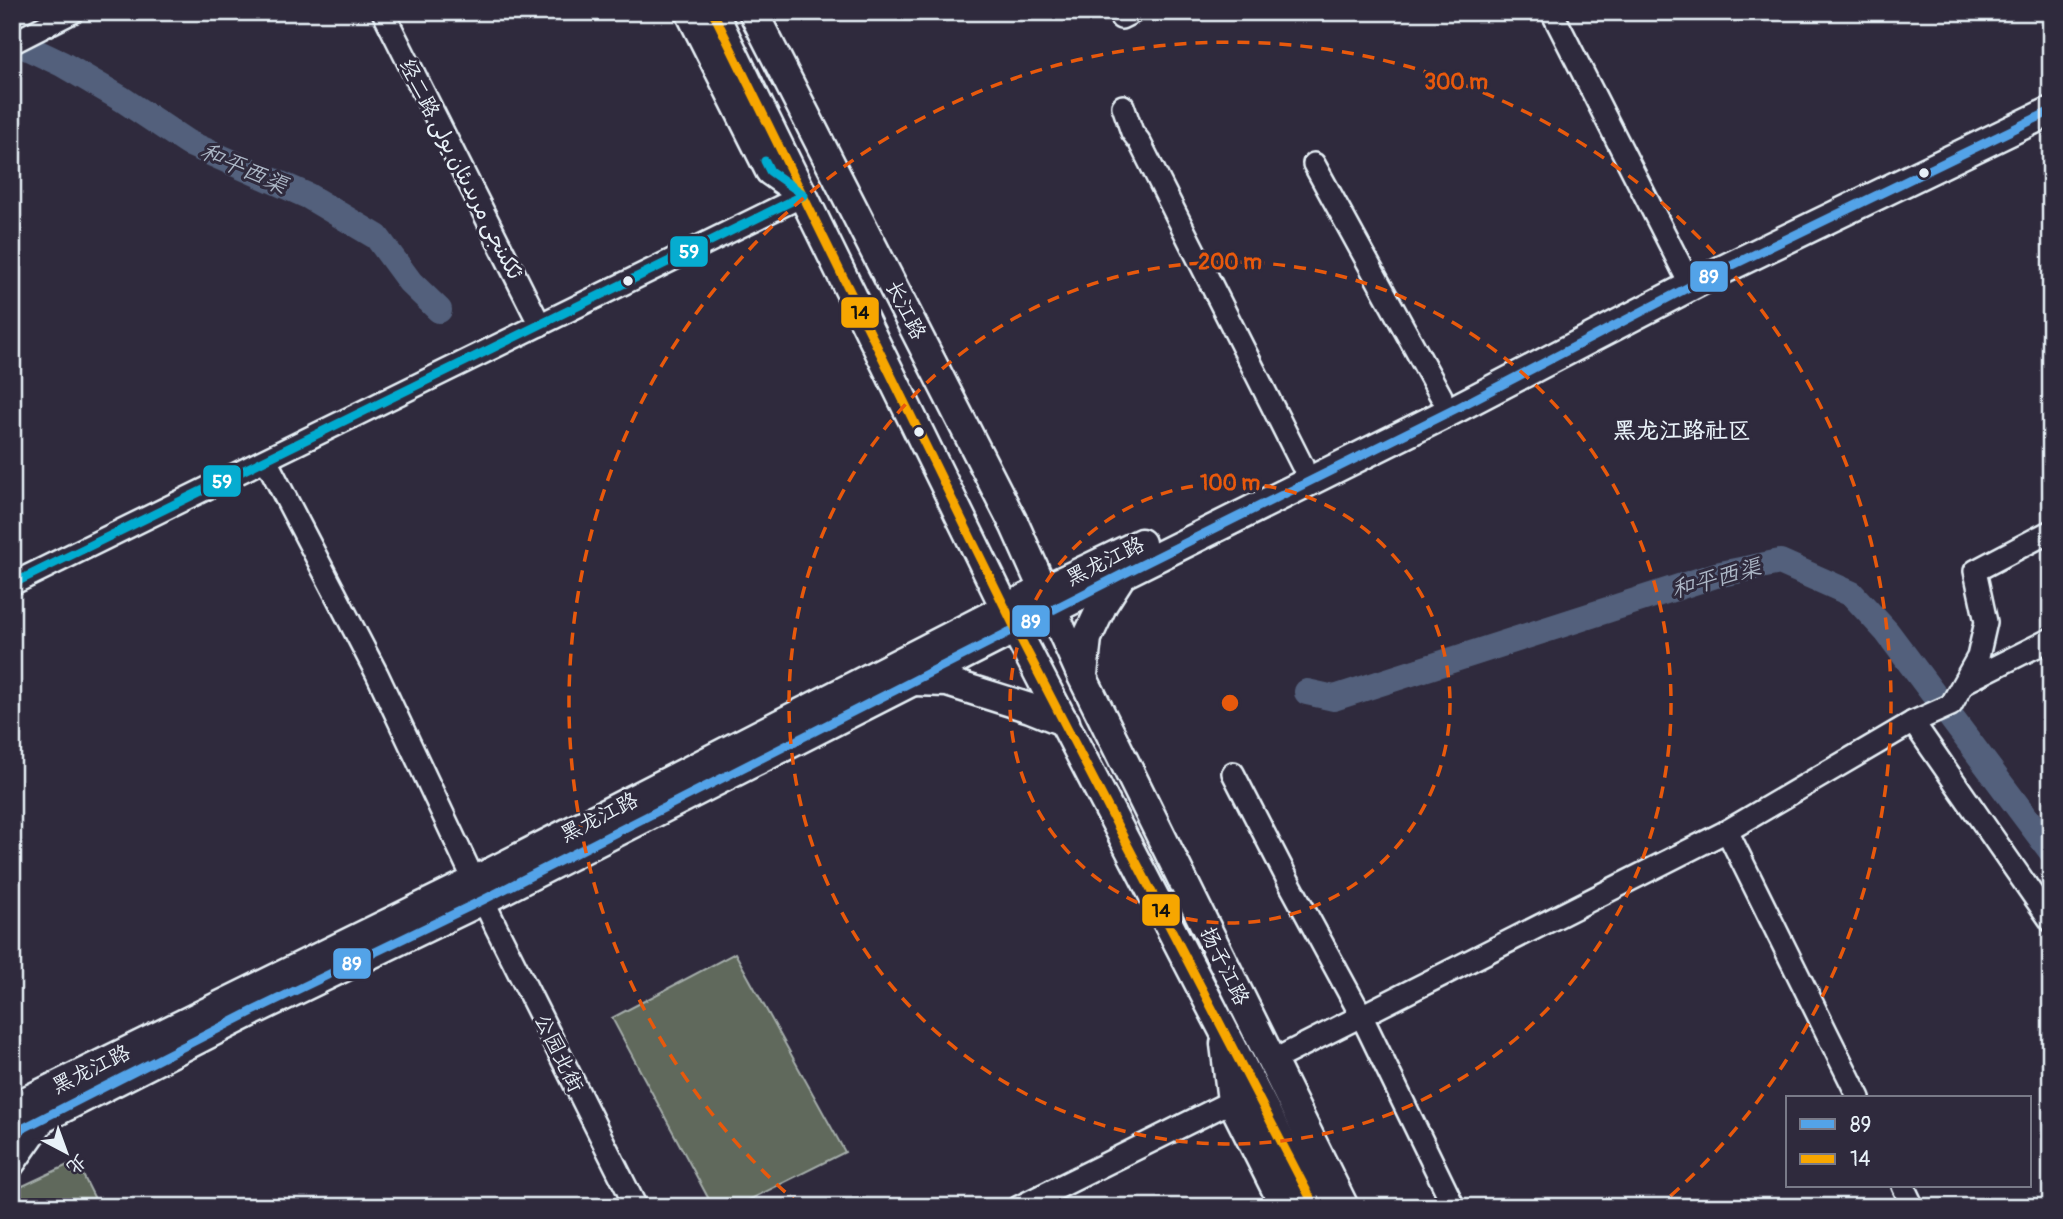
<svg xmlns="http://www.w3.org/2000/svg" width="2063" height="1219" font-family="Pangolin,'Playpen Sans Arabic','LXGW WenKai TC',sans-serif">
  <rect width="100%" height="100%" fill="#2f2a3d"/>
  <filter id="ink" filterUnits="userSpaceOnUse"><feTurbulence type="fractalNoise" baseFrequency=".0143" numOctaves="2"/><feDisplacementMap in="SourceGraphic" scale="14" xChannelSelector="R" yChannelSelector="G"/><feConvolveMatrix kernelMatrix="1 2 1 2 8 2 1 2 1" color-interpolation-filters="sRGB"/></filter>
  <g filter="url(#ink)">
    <!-- green -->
    <g fill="#60695c" stroke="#a4adaa" stroke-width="2">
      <polygon points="735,953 845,1152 735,1207 713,1207 612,1018"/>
      <polygon points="76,1161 99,1207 12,1207 12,1191"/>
    </g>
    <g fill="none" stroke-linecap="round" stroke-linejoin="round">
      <!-- river -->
      <g stroke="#53617c" stroke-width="26">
        <polyline points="28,48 62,64 122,99 188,143 308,196 377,237 410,282 439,310"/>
        <polyline points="1307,692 1334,698 1716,575 1780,562 1852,594 1887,632 2051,851"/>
      </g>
      <defs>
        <g id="minor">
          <polyline points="383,12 540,325"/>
          <polyline points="1552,12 1691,286"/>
          <polyline points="1121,18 1133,12"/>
          <polyline points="12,43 73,12"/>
          <polyline points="1123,106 1132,132 1139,141 1302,465"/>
          <polyline points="1314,164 1441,396"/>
          <polyline points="266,460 377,674 496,927 636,1207"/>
          <polyline points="12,584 804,195"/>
          <polyline points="1965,682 2051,639"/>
          <polyline points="1913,722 2051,921"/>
          <polyline points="1233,773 1291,886 1361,1015 1454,1207"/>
          <polyline points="1727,831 1859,1098"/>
          <polyline points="1272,1061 1727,831 1913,722 1951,705 1978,657 1986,622 1975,571 2051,531"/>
          <polyline points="12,1167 47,1117"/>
          <polyline points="1903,1186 1913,1207"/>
          <polyline points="1019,1207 1232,1101"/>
        </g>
        <g id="major">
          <polyline points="690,12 770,171 800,192"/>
          <polyline points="713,12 1015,628 1315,1207"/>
          <polyline points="753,12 1015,526 1082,676 1344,1207"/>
          <polyline points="1083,674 1087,638 1103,604 1121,576"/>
          <polyline points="914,681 947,682 1030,708 1065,722"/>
          <polyline points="1225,1044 1232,1101 1285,1207"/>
          <polyline points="12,1108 474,881 1006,608 1141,543"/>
          <polyline points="12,1134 253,1011 483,900 1123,574 1459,407 1708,277 2051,111"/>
        </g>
      </defs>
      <!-- minor casing -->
      <use href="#minor" stroke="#e8f1f8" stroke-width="26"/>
      <!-- major casing -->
      <use href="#major" stroke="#e8f1f8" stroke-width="33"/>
      <!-- minor -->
      <use href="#minor" stroke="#2f2a3d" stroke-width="21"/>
      <!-- major -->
      <use href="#major" stroke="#2f2a3d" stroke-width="28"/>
      <defs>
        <polyline id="bus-1" points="12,1134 253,1011 483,900 1123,574 1459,407 1708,277 2051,111"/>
        <polyline id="bus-2" points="713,12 1015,628 1315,1207"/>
        <polyline id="bus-3" points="12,584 804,195 770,171 765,161"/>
      </defs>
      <!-- bus-1 casing -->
      <use href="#bus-1" stroke="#2f2a3d" stroke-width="14"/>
      <!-- bus-2 casing -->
      <use href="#bus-2" stroke="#2f2a3d" stroke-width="14"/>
      <!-- bus-3 casing -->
      <use href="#bus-3" stroke="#2f2a3d" stroke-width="14"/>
      <!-- bus-1 -->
      <use href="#bus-1" stroke="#53a3e8" stroke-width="9"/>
      <!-- bus-2 -->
      <use href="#bus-2" stroke="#f7a600" stroke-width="9"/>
      <!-- bus-3 -->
      <use href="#bus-3" stroke="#06acd0" stroke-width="9"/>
    </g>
  </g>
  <!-- distance rings -->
  <g fill="none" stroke="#e8590c" stroke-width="3.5" stroke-dasharray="12 9">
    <circle cx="1230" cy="703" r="220"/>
    <circle cx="1230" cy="703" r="441"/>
    <path d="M801 1206A661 661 0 1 1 1659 1206"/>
  </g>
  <!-- markers -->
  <g fill="#e8f1f8" stroke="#2f2a3d" stroke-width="2.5">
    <circle cx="1924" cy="173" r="6"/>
    <circle cx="628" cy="281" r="6"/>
    <circle cx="919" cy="432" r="6"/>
  </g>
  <g text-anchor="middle" stroke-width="6" stroke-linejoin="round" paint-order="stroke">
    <!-- street labels -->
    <g font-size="21" fill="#e8f1f8" stroke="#2f2a3d">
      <text transform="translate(461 169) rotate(63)" y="7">经二路 ئككىنجى مرىدىئان يولى</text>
      <text transform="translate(906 310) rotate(63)" y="7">长江路</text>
      <text transform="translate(1105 561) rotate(-26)" y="7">黑龙江路</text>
      <text transform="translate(599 817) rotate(-27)" y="7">黑龙江路</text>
      <text transform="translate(1225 966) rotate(64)" y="7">扬子江路</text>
      <text transform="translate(559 1053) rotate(64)" y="7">公园北街</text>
      <text transform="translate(91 1069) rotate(-26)" y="7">黑龙江路</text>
    </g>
    <!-- water labels -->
    <g font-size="23" font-style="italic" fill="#acb7c6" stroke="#2f2a3d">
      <text transform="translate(244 168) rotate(24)" y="8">和平西渠</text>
      <text transform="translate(1716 578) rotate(-15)" y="8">和平西渠</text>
    </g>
    <!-- neighbourhood labels -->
    <g font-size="23" font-weight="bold" fill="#e8f1f8" stroke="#2f2a3d">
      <text x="1682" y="438">黑龙江路社区</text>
    </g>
  </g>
  <circle cx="1230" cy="703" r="10" fill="#e8590c" stroke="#2f2a3d" stroke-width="3.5"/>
  <g font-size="21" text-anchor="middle" font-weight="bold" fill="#e8590c" stroke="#2f2a3d" stroke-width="6" stroke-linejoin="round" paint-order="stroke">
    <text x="1456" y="89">300 m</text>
    <text x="1230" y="269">200 m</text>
    <text x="1230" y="490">100 m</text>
  </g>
  <g stroke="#2f2a3d" stroke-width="2.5">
    <rect x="669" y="235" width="40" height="33" rx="7" fill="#06acd0"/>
    <rect x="1689" y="260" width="40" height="33" rx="7" fill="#53a3e8"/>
    <rect x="840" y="296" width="40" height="33" rx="7" fill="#f7a600"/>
    <rect x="202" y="464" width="40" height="34" rx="7" fill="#06acd0"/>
    <rect x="1011" y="604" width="40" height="34" rx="7" fill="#53a3e8"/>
    <rect x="1141" y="893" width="40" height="34" rx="7" fill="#f7a600"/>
    <rect x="332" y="947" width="40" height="33" rx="7" fill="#53a3e8"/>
  </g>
  <g font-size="19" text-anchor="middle" font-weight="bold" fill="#fff">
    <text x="689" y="258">59</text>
    <text x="1709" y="283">89</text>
    <text x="222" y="488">59</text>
    <text x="1031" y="628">89</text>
    <text x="352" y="970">89</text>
  </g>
  <g font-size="19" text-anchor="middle" font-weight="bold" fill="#111">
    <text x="860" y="319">14</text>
    <text x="1161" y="917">14</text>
  </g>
  <!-- margin -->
  <rect width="2063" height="1219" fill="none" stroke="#2f2a3d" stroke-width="42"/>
  <rect x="21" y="21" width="2021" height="1177" fill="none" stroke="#e8f1f8" stroke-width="2.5" filter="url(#ink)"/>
  <!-- legend -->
  <rect x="1786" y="1096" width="245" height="91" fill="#2f2a3d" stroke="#797a88" stroke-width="2"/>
  <rect x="1800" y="1119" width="35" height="10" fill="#53a3e8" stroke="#797a88" stroke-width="2"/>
  <text x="1850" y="1132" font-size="21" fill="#e8f1f8">89</text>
  <rect x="1800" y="1154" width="35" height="10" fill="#f7a600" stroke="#797a88" stroke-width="2"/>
  <text x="1850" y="1166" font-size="21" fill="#e8f1f8">14</text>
  <!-- north arrow -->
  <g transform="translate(66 1152) rotate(139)" stroke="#2f2a3d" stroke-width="5" paint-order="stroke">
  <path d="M0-5L12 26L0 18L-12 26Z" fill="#e8f1f8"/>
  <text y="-10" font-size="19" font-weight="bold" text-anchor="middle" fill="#e8f1f8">北</text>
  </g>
</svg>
